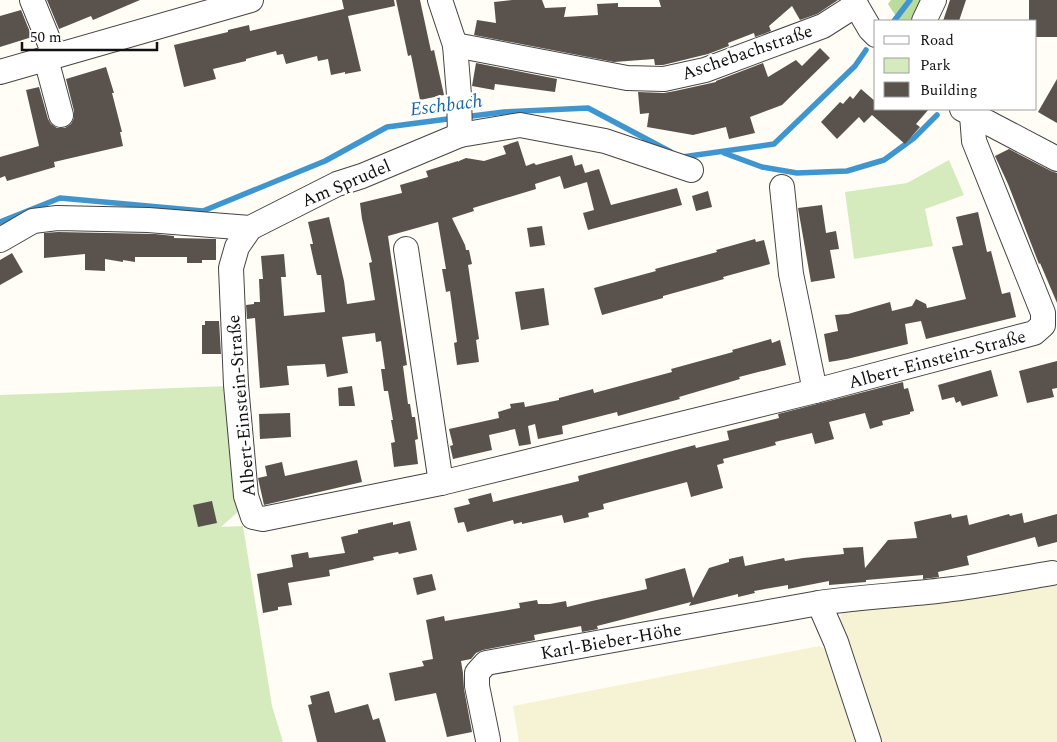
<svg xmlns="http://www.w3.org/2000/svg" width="1057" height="742" font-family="Spectral,serif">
  <rect width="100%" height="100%" fill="#fffdf5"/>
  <!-- farmland -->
  <g fill="#f6f3d4">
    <polygon points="1057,584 1057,742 873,742 839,624 841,614 855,609 996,594"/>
    <polygon points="819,646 831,651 861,742 519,742 513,706"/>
  </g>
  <!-- green -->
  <g fill="#d5ebbd">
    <polygon points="949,160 964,195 925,209 933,246 854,259 845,192 907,183"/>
    <path d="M231 386 250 501 221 527 243 526 272 706 283 742H0V395C77 393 154 388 231 386Z"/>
  </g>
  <!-- forest -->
  <polygon fill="#b9dc9c" points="891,0 931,0 917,21 899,21 888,4"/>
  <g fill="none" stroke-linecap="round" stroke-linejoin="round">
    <!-- stream -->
    <g stroke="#3f96cf" stroke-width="5.5">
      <polyline points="894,21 910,0"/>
      <polyline points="464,117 504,112 588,108 671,152"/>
      <polyline points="724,153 762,167 797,173 847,171 884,160 914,138 937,115"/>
      <polyline points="682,157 774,144 855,66 866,50"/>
      <polyline points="0,222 60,198 203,211 325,161 387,127 455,118"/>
    </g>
  </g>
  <!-- building -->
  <g fill="#5a524d">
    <polygon points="47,0 140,0 93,20 91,16 59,29"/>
    <polygon points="342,0 394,0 395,6 348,16 361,71 345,74 345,72 331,75 328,59 318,61 317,56 286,64 283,54 277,55 276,51 246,59 246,61 213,69 216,79 184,87 174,45 228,32 228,30 249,25 250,31 344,9"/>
    <polygon points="396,0 420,0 431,51 434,50 444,95 420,100 411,55 408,56"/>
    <polygon points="512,0 542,0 545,8 566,7 564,17 598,15 597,4 618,3 618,7 661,7 659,0 838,0 817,14 800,20 792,6 769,26 771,31 755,37 754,33 728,43 729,46 708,54 663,65 655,65 654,59 614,62 474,35 477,20 496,23 494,2"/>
    <polygon points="950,0 966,0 959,21 943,21"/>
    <polygon points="1029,0 1057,0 1057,37 1036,37 1036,21 1029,21"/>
    <polygon points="21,10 32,37 0,47 0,16"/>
    <polygon points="820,48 830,58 782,105 750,117 755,133 729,139 726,127 693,135 647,127 649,113 640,114 638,92 664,93 675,91 716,82 716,81 763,63 768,77 796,60 802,66"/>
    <polygon points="476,63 557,79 555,92 495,84 494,90 472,86"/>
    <polygon points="106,67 114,93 112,93 122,132 120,132 123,146 54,162 55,167 7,181 5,176 0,178 0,157 39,146 26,90 39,87 48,119 51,124 57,128 65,128 71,124 74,118 74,111 66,79"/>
    <polygon points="1057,79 1057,123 1038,112"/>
    <polygon points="861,89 876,102 876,109 929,109 916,124 920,127 905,144 872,115 864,123 859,117 837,139 821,122 840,102 843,104 850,96 853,99"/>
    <polygon points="518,141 526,166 534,163 536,165 572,155 575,166 582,164 585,173 599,169 611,205 677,188 682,205 588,230 583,213 594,210 587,182 564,189 560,176 535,184 536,189 473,208 474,211 452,218 465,245 466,250 469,250 472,264 468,265 479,339 476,340 479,362 457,365 454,343 457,342 454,320 450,291 446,292 442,269 446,269 438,222 388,236 407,365 403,366 408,404 410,404 412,417 415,417 418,439 415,440 418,464 394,467 391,443 395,442 391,420 393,420 388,391 384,391 381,369 385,369 381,341 376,342 375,333 342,337 348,373 327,377 325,364 287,366 289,385 260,388 255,318 247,319 246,305 254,304 254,302 260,302 259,279 263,279 261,256 284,254 286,277 281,277 284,316 325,312 321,275 317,275 315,267 310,244 313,244 308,222 329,217 344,281 347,304 375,300 369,263 372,262 362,219 360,203 402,193 400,185 428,177 426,171 458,161 459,162 459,161 466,158 484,161 506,154 503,146"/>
    <polygon points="1009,149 1051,171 1057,173 1057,303 1040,263 1039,264 1008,184 995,156"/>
    <polygon points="708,191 712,207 696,211 692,196"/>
    <polygon points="822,205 826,233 836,231 839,249 830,250 835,278 811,282 798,208"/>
    <polygon points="978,212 987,252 991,251 1002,294 1010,292 1016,317 926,339 921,321 905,324 908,344 847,359 829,362 824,334 838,331 835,315 848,314 890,302 892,311 912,306 916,299 926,304 927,308 966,299 952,247 963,245 956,217"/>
    <polygon points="542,226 545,245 530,247 527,228"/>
    <polygon points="58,232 155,234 174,236 174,238 216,239 216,260 202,260 202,263 187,263 187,257 135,257 135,262 123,260 123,262 105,259 105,271 85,270 85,254 44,258 44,233"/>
    <polygon points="755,239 756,242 764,240 770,264 723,277 724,279 663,296 663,298 602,315 594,288 656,271 655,269 717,252 716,250"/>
    <polygon points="12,253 23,272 0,285 0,260"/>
    <polygon points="544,288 549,325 521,330 515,292"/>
    <polygon points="205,321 219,321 221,354 202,354 202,325 205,325"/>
    <polygon points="771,339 772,343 780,340 786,365 739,377 740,379 679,397 680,399 618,416 617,412 562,426 563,434 538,439 535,424 528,426 531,444 519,446 515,429 489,435 492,450 453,459 450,446 453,445 449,429 499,418 498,412 511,408 510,404 524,402 525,407 559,400 559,398 593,389 594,393 672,372 671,369 733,352 732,350"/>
    <polygon points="1057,361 1057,388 1052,389 1054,397 1027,403 1019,371"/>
    <polygon points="991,370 998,396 962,406 960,401 956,403 954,397 942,400 938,385"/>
    <polygon points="903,382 904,389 908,388 914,411 910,412 910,414 882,421 883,425 870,429 865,413 829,422 834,439 815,444 812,433 775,442 776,445 723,459 724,463 717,465 723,488 691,497 687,482 603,504 604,509 588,513 589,517 564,523 562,515 522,524 522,522 514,524 513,520 467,532 464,522 458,523 454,508 470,504 468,499 491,493 493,502 579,481 578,476 695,445 696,448 729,440 727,431 779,418 778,414"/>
    <polygon points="352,386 355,406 339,406 338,388"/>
    <polygon points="290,413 291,437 260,439 259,414"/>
    <polygon points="357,460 362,482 264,505 258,478 267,476 265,466 282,462 285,476"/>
    <polygon points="212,501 217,523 198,527 193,505"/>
    <polygon points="1022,513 1024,523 1057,514 1057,542 1038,547 1035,537 967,556 969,565 938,572 939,577 923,579 923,575 866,580 866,582 829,585 829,581 788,589 788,585 754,591 755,593 738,597 738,594 689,606 691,602 597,626 598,629 582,632 581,626 534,635 535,640 483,650 476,653 471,659 461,661 463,673 464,689 472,732 447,737 436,693 395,701 389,673 424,666 422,661 433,659 426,620 444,616 445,621 520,608 519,603 537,600 538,604 550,604 566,601 567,607 592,601 647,589 645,579 685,568 693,598 709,568 729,562 729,559 743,556 745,566 784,558 785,561 803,558 844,554 843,548 863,547 865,568 888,540 917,538 914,522 951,514 952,518 967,515 969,525 1009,514 1010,516"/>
    <polygon points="410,521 417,550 399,554 398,552 373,557 374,560 329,570 330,576 288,583 292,605 278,607 278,610 263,613 257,574 293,567 291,555 308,552 309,558 345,553 341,537 358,533 358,530 393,522 393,525"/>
    <polygon points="432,574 436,590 417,595 413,578"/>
    <polygon points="329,691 335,713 368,704 373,720 379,718 386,742 317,742 308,705 312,704 310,696"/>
  </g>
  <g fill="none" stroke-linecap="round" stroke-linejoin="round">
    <defs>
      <g id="minor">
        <polyline points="32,0 55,56"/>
        <polyline points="440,0 455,45 459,95 460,135"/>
        <polyline points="853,0 870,29 876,35"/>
        <polyline points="924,21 934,0"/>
        <polyline points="455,45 627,78 664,79 705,70 823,26 856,5"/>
        <polyline points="46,59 61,115"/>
        <polyline points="0,72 251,0"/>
        <polyline points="962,109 1057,159"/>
        <polyline points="782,187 791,274 815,391"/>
        <polyline points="250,228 237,247 231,268 236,385 246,496 253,517 263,519 441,483 815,391 1034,333 1043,325 1043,313 974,141 972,115"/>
        <polyline points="0,240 33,221 57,218 148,220 250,228 337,184 362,176 460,135 520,125 605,141 691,170"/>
        <polyline points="406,249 441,483"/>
        <polyline points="819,603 836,642 869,742"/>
        <path d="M488 742V740L477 686V673L486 663 819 603C861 597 903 595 945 590 981 586 1016 579 1052 573"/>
      </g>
    </defs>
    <!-- minor casing -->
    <use href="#minor" stroke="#444" stroke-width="26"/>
    <!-- minor -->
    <use href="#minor" stroke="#fff" stroke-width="24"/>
  </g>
  <g text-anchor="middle" stroke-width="5" stroke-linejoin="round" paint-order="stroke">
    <!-- street labels -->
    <g font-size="18" fill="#111" stroke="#fff">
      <text transform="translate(747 52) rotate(-19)" y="6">Aschebachstraße</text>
      <text transform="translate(346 183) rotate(-23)" y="6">Am Sprudel</text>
      <text transform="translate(937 359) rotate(-15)" y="6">Albert-Einstein-Straße</text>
      <text transform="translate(241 406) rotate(-95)" y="6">Albert-Einstein-Straße</text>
      <text transform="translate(611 641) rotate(-10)" y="6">Karl-Bieber-Höhe</text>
    </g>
    <!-- water labels -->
    <g font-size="19" font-style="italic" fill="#1768a6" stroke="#fff">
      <text transform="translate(446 104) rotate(-7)" y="7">Eschbach</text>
    </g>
  </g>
  <!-- legend -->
  <rect x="874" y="20" width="162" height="90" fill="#ffffff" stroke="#a0a0a0"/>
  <rect x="884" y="36" width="25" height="8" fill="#ffffff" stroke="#a0a0a0"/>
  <text x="920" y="45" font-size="15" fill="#111111">Road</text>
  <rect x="884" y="58" width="25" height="15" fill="#d5ebbd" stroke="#a0a0a0"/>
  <text x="920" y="70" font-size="15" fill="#111111">Park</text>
  <rect x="884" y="82" width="25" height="15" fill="#5a524d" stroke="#a0a0a0"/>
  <text x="920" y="95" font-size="15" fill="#111111">Building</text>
  <!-- scale -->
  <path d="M22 42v8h135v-8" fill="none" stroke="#111111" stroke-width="2.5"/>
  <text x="30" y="42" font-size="15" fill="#111111" stroke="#ffffff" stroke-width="4" paint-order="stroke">50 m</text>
</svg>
